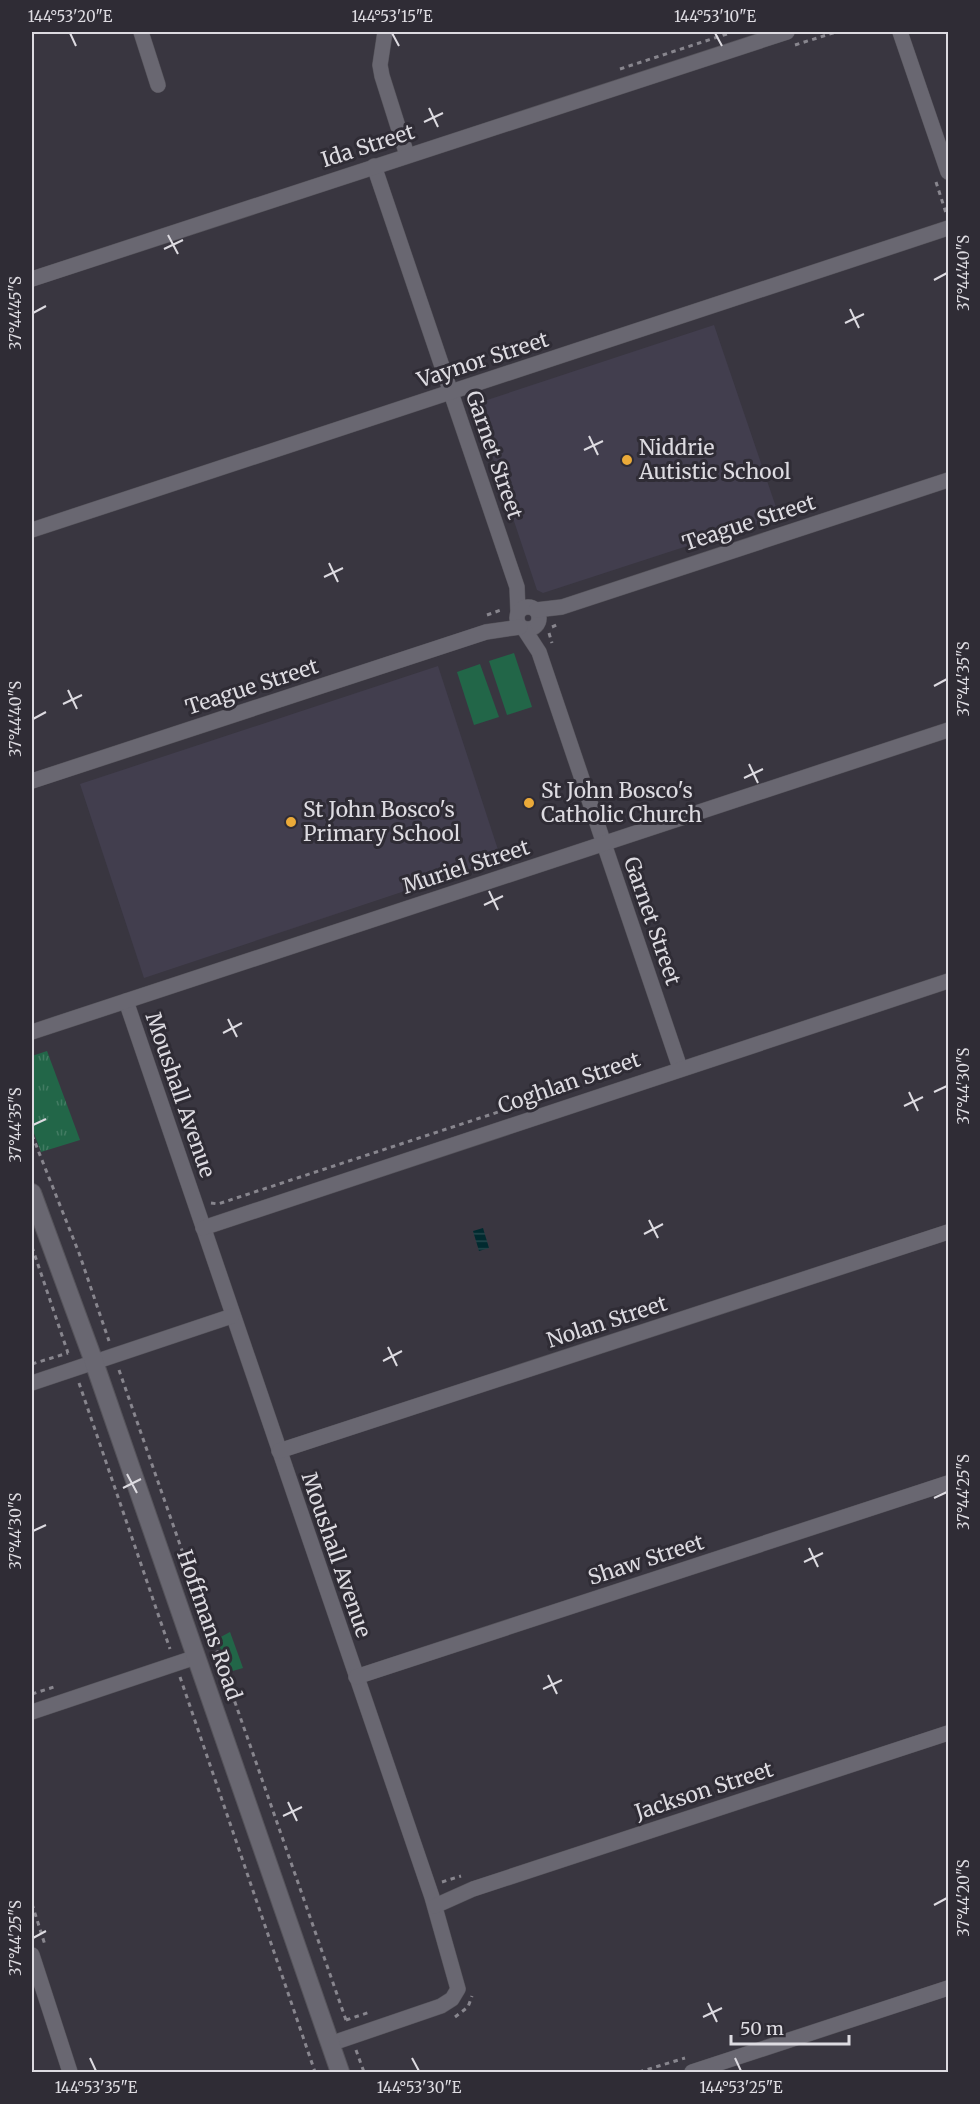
<svg xmlns="http://www.w3.org/2000/svg" width="980" height="2104" font-family="Merriweather,serif">
  <defs>
    <pattern id="park-tufts" width="24" height="20" patternUnits="userSpaceOnUse" patternTransform="scale(1.5)"><rect width="24" height="20" fill="#226648"/><path d="M3 7l-1-3M5 7V3M7 7l1-3M15 17l-1-3M17 17v-4M19 17l1-3" fill="none" stroke="#427b62"/></pattern>
    <pattern id="water-rules" width="6" height="5" patternUnits="userSpaceOnUse" patternTransform="scale(1.5)"><rect width="6" height="5" fill="#012a2f"/><path d="M0 2.5h6" fill="none" stroke="#26484d"/></pattern>
  </defs>
  <rect width="100%" height="100%" fill="#393640"/>
  <!-- built -->
  <g fill="#423e4e">
    <polygon points="714,325 779,516 543,593 537,590 475,404"/>
    <polygon points="438,666 501,859 144,978 80,784"/>
  </g>
  <!-- grass -->
  <g fill="#226648">
    <polygon points="514,653 532,707 507,715 489,661"/>
    <polygon points="480,664 499,717 474,725 457,672"/>
  </g>
  <!-- park -->
  <g fill="url(#park-tufts)">
    <polygon points="47,1051 80,1140 41,1152 32,1128 32,1056"/>
    <polygon points="230,1632 243,1668 229,1672 217,1639"/>
  </g>
  <!-- water -->
  <polygon fill="url(#water-rules)" points="483,1228 489,1248 479,1251 473,1231"/>
  <g fill="none" stroke-linecap="round" stroke-linejoin="round">
    <defs>
      <g id="street">
        <polyline points="141,32 158,85"/>
        <polyline points="385,32 380,65 382,76 407,155"/>
        <polyline points="900,32 948,172"/>
        <polyline points="374,166 517,587 518,612"/>
        <polyline points="32,279 787,32"/>
        <polyline points="32,530 948,228"/>
        <circle cx="528" cy="618" r="11"/>
        <polyline points="536,610 562,607 948,480"/>
        <polyline points="524,629 539,652 680,1068"/>
        <polyline points="32,781 486,632 520,627"/>
        <polyline points="126,1001 432,1897 458,1989 452,1999 441,2006 330,2044"/>
        <polyline points="32,1032 948,730"/>
        <polyline points="203,1228 948,981"/>
        <polyline points="32,1383 232,1316"/>
        <polyline points="279,1451 948,1232"/>
        <polyline points="356,1677 948,1483"/>
        <polyline points="32,1712 196,1657"/>
        <polyline points="435,1906 473,1889 948,1733"/>
        <polyline points="32,1955 70,2072"/>
        <polyline points="692,2072 948,1988"/>
      </g>
      <polyline id="secondary" points="32,1193 94,1362 340,2072"/>
    </defs>
    <!-- street casing -->
    <use href="#street" stroke="#55535a" stroke-width="16"/>
    <!-- secondary casing -->
    <use href="#secondary" stroke="#55535a" stroke-width="20"/>
    <!-- path -->
    <g stroke="#88868e" stroke-width="3" stroke-dasharray="4.5 4.5" stroke-linecap="butt">
      <polyline points="795,45 836,32"/>
      <polyline points="620,69 733,32"/>
      <polyline points="936,182 946,213 944,214"/>
      <polyline points="487,615 501,610"/>
      <polyline points="552,627 559,624"/>
      <polyline points="549,633 552,643"/>
      <polyline points="32,1135 79,1253 109,1341"/>
      <polyline points="211,1203 218,1204 547,1096"/>
      <polyline points="32,1247 68,1353"/>
      <polyline points="32,1364 68,1353"/>
      <polyline points="119,1370 347,2023"/>
      <polyline points="79,1383 170,1649"/>
      <polyline points="180,1677 315,2072"/>
      <polyline points="32,1694 54,1687"/>
      <polyline points="442,1882 461,1876"/>
      <polyline points="32,1904 45,1945"/>
      <polyline points="455,2017 468,2007 472,1996"/>
      <polyline points="346,2020 370,2012"/>
      <polyline points="356,2050 364,2072"/>
      <polyline points="639,2072 685,2058"/>
    </g>
    <!-- street -->
    <use href="#street" stroke="#696771" stroke-width="15"/>
    <!-- secondary -->
    <use href="#secondary" stroke="#696771" stroke-width="18"/>
  </g>
  <!-- ticks -->
  <path fill="none" stroke="#dddbe1" stroke-width="2" d="M70 33 76 46M392 33 399 46M715 33 722 46M429 108 438 127M424 122 443 113M168 235 178 254M164 249 183 240M934 280 947 273M850 309 859 328M33 313 46 306M845 323 864 314M589 436 598 455M584 450 603 441M329 563 338 582M324 577 343 568M934 686 947 679M68 690 77 709M63 704 82 695M33 719 46 712M749 764 758 783M744 778 763 769M489 891 498 910M484 905 503 896M228 1019 237 1037M223 1033 242 1023M909 1092 918 1111M934 1092 947 1086M904 1106 923 1097M33 1125 46 1119M649 1220 658 1238M644 1234 663 1224M388 1347 397 1366M383 1361 402 1351M127 1474 137 1493M123 1488 141 1479M934 1498 947 1492M33 1531 46 1525M809 1548 818 1567M804 1562 823 1553M548 1675 557 1694M543 1689 562 1680M288 1802 297 1821M283 1816 302 1807M934 1905 947 1898M33 1938 46 1931M708 2003 717 2022M703 2017 722 2008M90 2058 96 2071M412 2058 419 2071M735 2058 741 2071"/>
  <!-- markers -->
  <g fill="#ebaa39" stroke="#2f2c35" stroke-width="2">
    <circle cx="627" cy="460" r="6"/>
    <circle cx="529" cy="803" r="6"/>
    <circle cx="291" cy="822" r="6"/>
  </g>
  <g text-anchor="middle" stroke-width="6" stroke-linejoin="round" paint-order="stroke">
    <!-- street labels -->
    <g font-size="21" fill="#dddbe1" stroke="#2f2c35">
      <text transform="translate(368 146) rotate(-18)" y="7">Ida Street</text>
      <text transform="translate(483 360) rotate(-18)" y="7">Vaynor Street</text>
      <text transform="translate(494 455) rotate(71)" y="7">Garnet Street</text>
      <text transform="translate(749 523) rotate(-18)" y="7">Teague Street</text>
      <text transform="translate(252 687) rotate(-18)" y="7">Teague Street</text>
      <text transform="translate(466 867) rotate(-18)" y="7">Muriel Street</text>
      <text transform="translate(652 921) rotate(71)" y="7">Garnet Street</text>
      <text transform="translate(569 1083) rotate(-19)" y="7">Coghlan Street</text>
      <text transform="translate(180 1095) rotate(71)" y="7">Moushall Avenue</text>
      <text transform="translate(607 1322) rotate(-18)" y="7">Nolan Street</text>
      <text transform="translate(336 1555) rotate(71)" y="7">Moushall Avenue</text>
      <text transform="translate(646 1560) rotate(-18)" y="7">Shaw Street</text>
      <text transform="translate(209 1625) rotate(71)" y="7">Hoffmans Road</text>
      <text transform="translate(704 1791) rotate(-18)" y="7">Jackson Street</text>
    </g>
    <!-- poi labels -->
    <g font-size="21" fill="#dddbe1" stroke="#2f2c35" text-anchor="start">
      <text x="639" y="455">Niddrie<tspan x="639" dy="24">Autistic School</tspan></text>
      <text x="541" y="798">St John Bosco's<tspan x="541" dy="24">Catholic Church</tspan></text>
      <text x="303" y="817">St John Bosco's<tspan x="303" dy="24">Primary School</tspan></text>
    </g>
  </g>
  <!-- border -->
  <rect width="980" height="2104" fill="none" stroke="#2f2c35" stroke-width="66"/>
  <!-- scale -->
  <path d="M731 2035v9h118v-9" fill="none" stroke="#dddbe1" stroke-width="3"/>
  <text x="740" y="2035" font-size="18" fill="#dddbe1" stroke="#2f2c35" stroke-width="4.5" paint-order="stroke">50 m</text>
  <rect x="33" y="33" width="914" height="2038" fill="none" stroke="#dddbe1" stroke-width="2"/>
  <g font-size="15" text-anchor="middle" fill="#dddbe1">
    <text x="70" y="22">144°53'20"E</text>
    <text x="392" y="22">144°53'15"E</text>
    <text x="715" y="22">144°53'10"E</text>
    <text transform="translate(964 273) rotate(-90)" y="5">37°44'40"S</text>
    <text transform="translate(16 313) rotate(-90)" y="5">37°44'45"S</text>
    <text transform="translate(964 679) rotate(-90)" y="5">37°44'35"S</text>
    <text transform="translate(16 719) rotate(-90)" y="5">37°44'40"S</text>
    <text transform="translate(964 1086) rotate(-90)" y="5">37°44'30"S</text>
    <text transform="translate(16 1125) rotate(-90)" y="5">37°44'35"S</text>
    <text transform="translate(964 1492) rotate(-90)" y="5">37°44'25"S</text>
    <text transform="translate(16 1531) rotate(-90)" y="5">37°44'30"S</text>
    <text transform="translate(964 1898) rotate(-90)" y="5">37°44'20"S</text>
    <text transform="translate(16 1938) rotate(-90)" y="5">37°44'25"S</text>
    <text x="96" y="2093">144°53'35"E</text>
    <text x="419" y="2093">144°53'30"E</text>
    <text x="741" y="2093">144°53'25"E</text>
  </g>
</svg>
